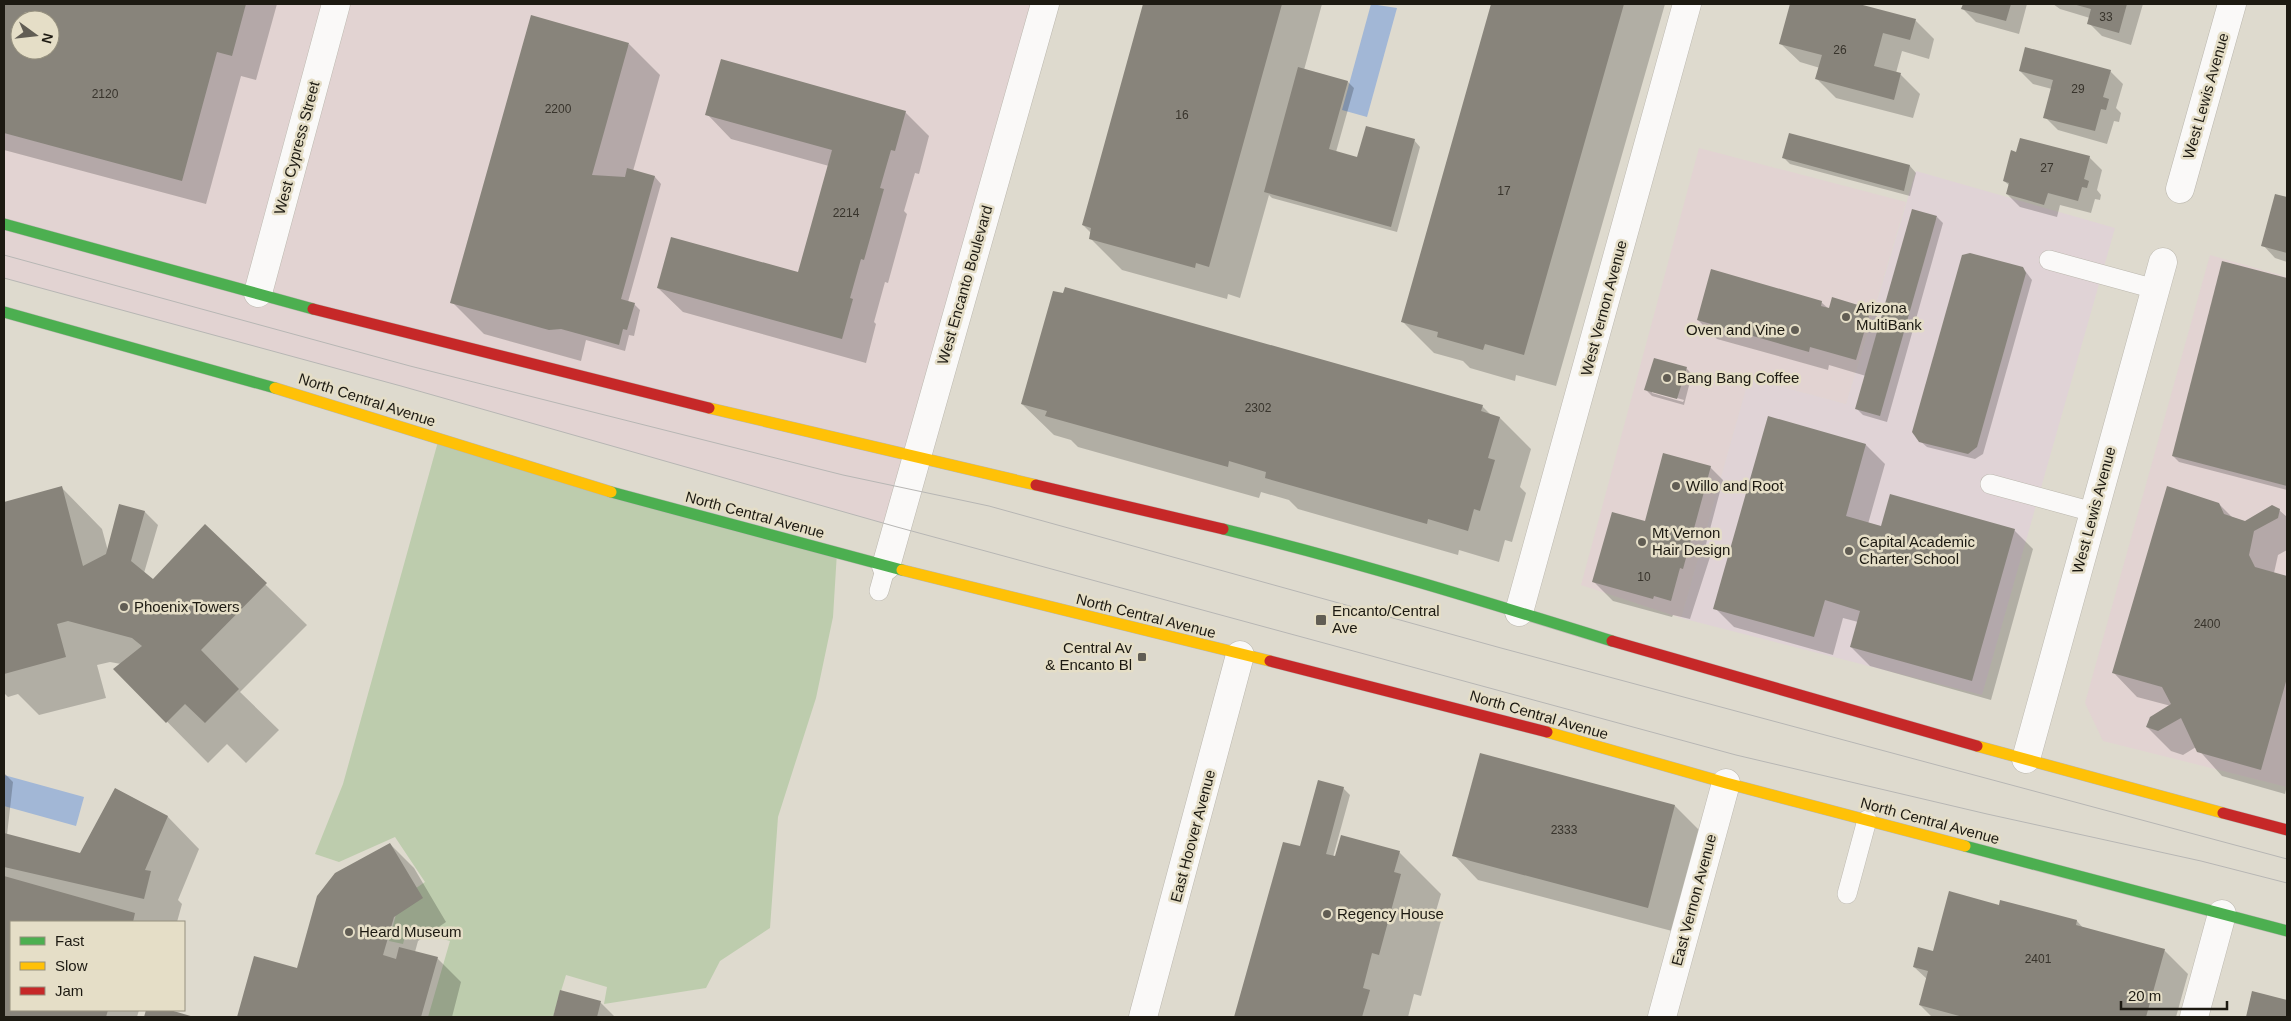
<svg xmlns="http://www.w3.org/2000/svg" width="2291" height="1021" font-family="Helvetica,sans-serif">
  <rect width="100%" height="100%" fill="#dedace"/>
  <!-- commercial -->
  <g fill="#e2d3d2" fill-rule="evenodd">
    <path d="M4 4H1045L897 527 401 386 4 278ZM20 20H50V50H20Z"/>
    <polygon points="1699,148 1906,202 1846,404 1749,378 1681,618 1581,585"/>
    <polygon points="2210,255 2287,277 2287,787 2103,741 2085,703"/>
  </g>
  <!-- education -->
  <polygon fill="#e0d3d6" points="1916,171 2115,228 1982,695 1681,618 1749,378 1846,404"/>
  <!-- green -->
  <polygon fill="#bdccad" points="439,438 837,552 833,617 816,698 778,817 770,928 720,961 706,988 604,1004 607,987 566,975 553,1017 428,1017 450,941 407,929 403,944 389,941 400,899 425,882 395,837 339,862 315,854 343,784"/>
  <!-- water -->
  <g fill="#a2b7d6">
    <polygon points="1371,4 1397,8 1367,117 1342,110"/>
    <polygon points="4,775 84,797 76,826 4,806"/>
  </g>
  <!-- shadow -->
  <g fill="#0003" fill-rule="evenodd">
    <path d="M4 4H277L256 80 241 76 206 204 4 150ZM20 20H50V50H20Z"/>
    <polygon points="1144,4 1322,4 1304,70 1348,82 1354,88 1336,152 1358,158 1414,140 1420,147 1397,232 1272,198 1269,195 1240,298 1228,294 1227,299 1122,270 1090,238 1091,233 1083,225"/>
    <polygon points="1493,4 1665,4 1556,386 1516,375 1515,381 1470,368 1463,361 1434,353 1402,321"/>
    <polygon points="1791,4 1855,4 1915,20 1934,39 1929,59 1902,51 1896,73 1901,75 1920,94 1913,118 1836,98 1817,79 1820,68 1800,62 1781,44"/>
    <polygon points="1964,4 2027,4 2019,34 1976,22 1963,9"/>
    <polygon points="2053,4 2143,4 2131,45 2102,36 2089,23 2090,18 2060,9"/>
    <polygon points="629,44 660,75 633,171 655,177 661,184 628,302 634,304 640,310 634,336 629,335 625,351 586,340 581,361 484,334 452,302"/>
    <polygon points="2020,71 2110,71 2123,84 2116,108 2121,113 2119,122 2114,121 2107,144 2058,130 2045,117 2052,89 2033,84"/>
    <polygon points="905,112 929,136 919,174 915,173 904,211 907,214 888,283 885,282 874,322 876,324 866,363 683,312 658,288 799,273 829,166 731,139 707,114"/>
    <polygon points="1790,134 1910,166 1916,173 1910,196 1790,164 1784,158"/>
    <polygon points="2017,153 2089,157 2102,170 2097,190 2101,195 2100,200 2095,199 2091,213 2060,205 2057,217 2020,207 2007,194 2010,186 2004,181"/>
    <polygon points="2276,196 2287,199 2287,262 2275,258 2263,245"/>
    <polygon points="1937,217 1943,223 1887,422 1863,415 1857,409 1866,376 1829,365 1828,370 1717,339 1698,320 1821,302 1830,310 1870,310 1882,321"/>
    <polygon points="2223,263 2287,279 2287,490 2179,462 2173,456"/>
    <polygon points="2023,268 2032,280 1983,454 1975,459 1927,447 1920,441"/>
    <path d="M1686 368 1692 374 1684 405 1652 396 1646 390ZM1652 391 1684 400 1683 402 1652 393Z"/>
    <polygon points="1022,404 1482,406 1492,416 1500,418 1531,449 1520,487 1526,493 1512,542 1505,540 1499,562 1459,550 1458,555 1298,509 1289,500 1261,492 1259,498 1078,447 1071,440 1054,435"/>
    <polygon points="1769,418 1866,445 1885,464 1868,524 1882,527 2014,530 2033,549 1991,700 1870,666 1851,647 1858,622 1843,618 1833,655 1734,627 1715,608"/>
    <polygon points="1710,467 1723,480 1705,548 1711,554 1690,619 1673,615 1672,617 1613,601 1594,582 1650,523"/>
    <polygon points="62,488 102,529 108,551 120,506 145,512 158,525 144,573 153,581 205,526 307,625 240,692 279,730 246,763 227,744 208,763 115,669 121,664 110,662 97,665 106,698 39,715 18,694 8,697 4,693 4,503"/>
    <polygon points="2219,504 2233,518 2245,522 2279,510 2287,517 2287,550 2278,555 2274,573 2287,577 2287,785 2285,794 2222,776 2196,747 2183,755 2171,751 2147,727 2171,706 2137,697 2113,672"/>
    <polygon points="4,773 13,782 7,835 80,854 116,789 168,817 199,849 178,900 182,904 177,922 11,922 11,1010 139,1010 137,1017 4,1017"/>
    <polygon points="1343,788 1350,795 1333,857 1399,852 1441,894 1436,911 1442,917 1421,996 1414,994 1408,1017 1236,1017 1284,843 1304,849"/>
    <polygon points="1675,806 1699,830 1672,931 1478,880 1454,855"/>
    <polygon points="390,844 414,868 446,922 418,941 415,952 437,958 461,982 452,1017 238,1017 255,958 298,970"/>
    <polygon points="2000,906 2077,921 2084,929 2164,950 2188,974 2176,1017 1932,1017 1920,1005 1927,979 1914,967"/>
    <polygon points="561,991 601,1003 615,1017 554,1017"/>
    <polygon points="2253,993 2287,1002 2287,1017 2247,1017"/>
    <polygon points="147,1010 165,1010 192,1017 145,1017"/>
  </g>
  <!-- building -->
  <g fill="#88847b" fill-rule="evenodd">
    <path d="M4 4H246L232 56 217 52 182 181 4 133ZM20 20H50V50H20Z"/>
    <polygon points="1143,4 1282,4 1209,267 1196,263 1195,268 1089,239 1091,228 1082,225"/>
    <polygon points="1491,4 1624,4 1524,355 1485,344 1483,350 1437,337 1438,332 1401,322"/>
    <polygon points="1790,4 1859,4 1916,19 1910,40 1883,33 1874,66 1901,73 1894,100 1815,79 1822,55 1779,44"/>
    <polygon points="1963,4 2011,4 2006,21 1961,9"/>
    <polygon points="2073,4 2127,4 2119,33 2087,24 2091,9"/>
    <polygon points="531,15 629,43 592,175 625,177 627,168 655,176 621,299 635,303 627,330 623,329 619,345 561,329 549,330 450,303"/>
    <polygon points="2025,47 2111,70 2103,97 2109,99 2106,110 2101,109 2095,131 2043,118 2053,80 2019,71"/>
    <polygon points="721,59 906,111 895,151 891,150 880,188 884,189 864,260 861,259 850,298 853,299 842,339 657,288 671,237 798,272 832,150 705,115"/>
    <polygon points="1298,67 1348,81 1329,149 1357,157 1366,126 1415,139 1391,227 1264,192"/>
    <polygon points="1789,133 1910,165 1904,191 1782,158"/>
    <polygon points="2020,138 2090,156 2084,179 2089,181 2087,188 2082,187 2078,201 2048,193 2044,205 2006,194 2009,183 2003,181 2011,150 2016,152"/>
    <polygon points="2275,194 2287,197 2287,253 2261,246"/>
    <polygon points="1912,209 1937,216 1880,416 1855,409"/>
    <polygon points="1970,253 2023,267 2026,273 1977,447 1968,454 1919,442 1912,432 1962,255"/>
    <polygon points="2222,261 2287,278 2287,486 2172,456"/>
    <polygon points="1711,269 1822,301 1821,306 1829,308 1832,297 1871,309 1856,360 1810,347 1809,352 1697,320"/>
    <polygon points="1065,287 1483,405 1481,411 1500,417 1488,458 1495,460 1480,511 1474,509 1468,531 1428,519 1427,524 1265,478 1266,472 1229,461 1228,467 1045,416 1047,411 1021,404 1053,291 1063,293"/>
    <polygon points="1654,358 1687,367 1677,399 1644,390"/>
    <polygon points="1768,416 1866,444 1846,516 1881,526 1890,494 2015,529 1972,681 1850,647 1860,611 1825,600 1814,637 1713,609"/>
    <polygon points="1663,453 1711,466 1683,569 1680,568 1671,601 1654,596 1653,599 1592,582 1612,512 1645,521"/>
    <polygon points="62,486 83,566 106,554 119,504 145,511 131,561 153,579 205,524 267,583 201,650 239,689 205,723 185,704 166,723 113,669 142,646 132,638 68,621 57,624 66,657 4,674 4,502"/>
    <polygon points="2167,486 2219,503 2224,514 2245,521 2272,505 2280,509 2278,518 2254,531 2249,555 2255,567 2287,576 2287,678 2261,770 2197,752 2181,718 2158,731 2146,727 2150,717 2171,704 2162,687 2112,673"/>
    <polygon points="1480,753 1675,805 1648,908 1452,856"/>
    <polygon points="1318,780 1344,787 1326,854 1335,856 1341,835 1400,851 1394,872 1401,874 1379,955 1372,953 1363,988 1370,990 1362,1017 1234,1017 1283,842 1300,846"/>
    <polygon points="115,788 168,816 145,870 151,871 144,899 4,867 4,833 80,853"/>
    <polygon points="390,843 423,898 394,917 383,955 396,959 399,947 438,957 421,1017 237,1017 254,956 297,968 317,896 335,873"/>
    <polygon points="4,876 135,913 133,922 11,922 11,1010 108,1010 106,1017 4,1017"/>
    <polygon points="1949,891 1999,905 2000,900 2077,920 2076,925 2165,949 2146,1017 1963,1017 1919,1005 1928,971 1913,967 1918,947 1933,951"/>
    <polygon points="560,990 601,1001 597,1017 553,1017"/>
    <polygon points="2252,991 2287,1000 2287,1017 2246,1017"/>
    <polygon points="146,1010 170,1010 194,1017 144,1017"/>
  </g>
  <g fill="none" stroke-linecap="round" stroke-linejoin="round">
    <defs>
      <g id="lane">
        <polyline points="2049,260 2155,289"/>
        <polyline points="1990,484 2093,512"/>
        <polyline points="879,591 886,566"/>
        <polyline points="1847,894 1867,820"/>
      </g>
      <g id="street">
        <polyline points="2180,189 2232,4"/>
        <polyline points="258,293 336,4"/>
        <polyline points="886,566 1045,4"/>
        <polyline points="1519,612 1687,4"/>
        <polyline points="2026,759 2163,262"/>
        <polyline points="1143,1017 1240,655"/>
        <polyline points="1662,1017 1726,783"/>
        <polyline points="2194,1017 2222,914"/>
      </g>
      <g id="fast">
        <polyline points="4,224 313,309"/>
        <polyline points="4,312 275,388"/>
        <polyline points="611,492 902,570"/>
        <path d="M1223 529C1354 561 1483 601 1612 641"/>
        <polyline points="1965,846 2287,931"/>
      </g>
      <g id="slow">
        <polyline points="275,388 611,492"/>
        <polyline points="709,408 1036,485"/>
        <polyline points="902,570 1270,661"/>
        <polyline points="1547,732 1726,783 1965,846"/>
        <polyline points="1977,746 2223,813"/>
      </g>
      <g id="jam">
        <polyline points="313,309 709,408"/>
        <polyline points="1036,485 1223,529"/>
        <polyline points="1612,641 1977,746"/>
        <polyline points="1270,661 1547,732"/>
        <polyline points="2223,813 2287,830"/>
      </g>
    </defs>
    <!-- lane casing -->
    <use href="#lane" stroke="#bbb7ae" stroke-width="20"/>
    <!-- street casing -->
    <use href="#street" stroke="#bbb7ae" stroke-width="29"/>
    <!-- fast casing -->
    <use href="#fast" stroke="#b9b7b1" stroke-width="12"/>
    <!-- slow casing -->
    <use href="#slow" stroke="#b9b7b1" stroke-width="12"/>
    <!-- jam casing -->
    <use href="#jam" stroke="#b9b7b1" stroke-width="12"/>
    <!-- lane -->
    <use href="#lane" stroke="#faf9f8" stroke-width="19"/>
    <!-- street -->
    <use href="#street" stroke="#faf9f8" stroke-width="28"/>
    <!-- fast -->
    <use href="#fast" stroke="#4caf50" stroke-width="11"/>
    <!-- slow -->
    <use href="#slow" stroke="#ffc107" stroke-width="11"/>
    <!-- jam -->
    <use href="#jam" stroke="#c62828" stroke-width="11"/>
    <!-- tram -->
    <g stroke="#b7b6b4" stroke-width="1">
      <polyline points="4,255 410,366 843,475 989,506 1501,648 2287,859"/>
      <polyline points="4,278 401,386 897,527 1736,755 1987,814 2201,861 2287,883"/>
    </g>
  </g>
  <!-- markers -->
  <g fill="#615d54" stroke="#e5dec7" stroke-width="2">
    <circle cx="1846" cy="317" r="5"/>
    <circle cx="1795" cy="330" r="5"/>
    <circle cx="1667" cy="378" r="5"/>
    <circle cx="1676" cy="486" r="5"/>
    <circle cx="1642" cy="542" r="5"/>
    <circle cx="1849" cy="551" r="5"/>
    <circle cx="124" cy="607" r="5"/>
    <rect x="1315" y="614" width="12" height="12" rx="2.5"/>
    <rect x="1137" y="652" width="10" height="10" rx="2.5"/>
    <circle cx="1327" cy="914" r="5"/>
    <circle cx="349" cy="932" r="5"/>
  </g>
  <g text-anchor="middle" stroke-width="5" stroke-linejoin="round" paint-order="stroke">
    <!-- number labels -->
    <g font-size="12" fill="#38342c">
      <text x="2106" y="21">33</text>
      <text x="1840" y="54">26</text>
      <text x="2078" y="93">29</text>
      <text x="105" y="98">2120</text>
      <text x="558" y="113">2200</text>
      <text x="1182" y="119">16</text>
      <text x="2047" y="172">27</text>
      <text x="1504" y="195">17</text>
      <text x="846" y="217">2214</text>
      <text x="1258" y="412">2302</text>
      <text x="1644" y="581">10</text>
      <text x="2207" y="628">2400</text>
      <text x="1564" y="834">2333</text>
      <text x="2038" y="963">2401</text>
    </g>
    <!-- street labels -->
    <g font-size="15" fill="#1d1a12" stroke="#e5dec7">
      <text transform="translate(2206 96) rotate(-74)" y="5">West Lewis Avenue</text>
      <text transform="translate(297 148) rotate(-75)" y="5">West Cypress Street</text>
      <text transform="translate(965 285) rotate(-74)" y="5">West Encanto Boulevard</text>
      <text transform="translate(1604 308) rotate(-75)" y="5">West Vernon Avenue</text>
      <text transform="translate(367 400) rotate(18)" y="5">North Central Avenue</text>
      <text transform="translate(2094 510) rotate(-75)" y="5">West Lewis Avenue</text>
      <text transform="translate(755 515) rotate(15)" y="5">North Central Avenue</text>
      <text transform="translate(1146 616) rotate(14)" y="5">North Central Avenue</text>
      <text transform="translate(1539 715) rotate(16)" y="5">North Central Avenue</text>
      <text transform="translate(1930 821) rotate(15)" y="5">North Central Avenue</text>
      <text transform="translate(1193 836) rotate(-75)" y="5">East Hoover Avenue</text>
      <text transform="translate(1694 900) rotate(-75)" y="5">East Vernon Avenue</text>
    </g>
    <!-- poi labels -->
    <g font-size="15" fill="#1d1a12" stroke="#e5dec7" text-anchor="start">
      <text x="1856" y="313">Arizona<tspan x="1856" dy="17">MultiBank</tspan></text>
      <text x="1785" y="335" text-anchor="end">Oven and Vine</text>
      <text x="1677" y="383">Bang Bang Coffee</text>
      <text x="1686" y="491">Willo and Root</text>
      <text x="1652" y="538">Mt Vernon<tspan x="1652" dy="17">Hair Design</tspan></text>
      <text x="1859" y="547">Capital Academic<tspan x="1859" dy="17">Charter School</tspan></text>
      <text x="134" y="612">Phoenix Towers</text>
      <text x="1332" y="616">Encanto/Central<tspan x="1332" dy="17">Ave</tspan></text>
      <text x="1132" y="653" text-anchor="end">Central Av<tspan x="1132" dy="17">&amp; Encanto Bl</tspan></text>
      <text x="1337" y="919">Regency House</text>
      <text x="359" y="937">Heard Museum</text>
    </g>
  </g>
  <!-- border -->
  <rect width="2291" height="1021" fill="none" stroke="#1d1a12" stroke-width="10"/>
  <!-- legend -->
  <rect x="10" y="921" width="175" height="90" fill="#e5dec7" stroke="#95907f"/>
  <rect x="20" y="937" width="25" height="8" fill="#4caf50" stroke="#95907f"/>
  <text x="55" y="946" font-size="15" fill="#1d1a12">Fast</text>
  <rect x="20" y="962" width="25" height="8" fill="#ffc107" stroke="#95907f"/>
  <text x="55" y="971" font-size="15" fill="#1d1a12">Slow</text>
  <rect x="20" y="987" width="25" height="8" fill="#c62828" stroke="#95907f"/>
  <text x="55" y="996" font-size="15" fill="#1d1a12">Jam</text>
  <!-- north arrow -->
  <g transform="translate(35 35) rotate(105)"><circle r="24" fill="#e5dec7" stroke="#95907f"/>
  <path d="M0-4L9 19L0 12L-9 19Z" fill="#615d54"/>
  <text y="-8" font-size="14" font-weight="bold" text-anchor="middle" fill="#1d1a12">N</text>
  </g>
  <!-- scale -->
  <path d="M2121 1001v8h106v-8" fill="none" stroke="#1d1a12" stroke-width="2.5"/>
  <text x="2128" y="1001" font-size="15" fill="#1d1a12" stroke="#e5dec7" stroke-width="4" paint-order="stroke">20 m</text>
</svg>
